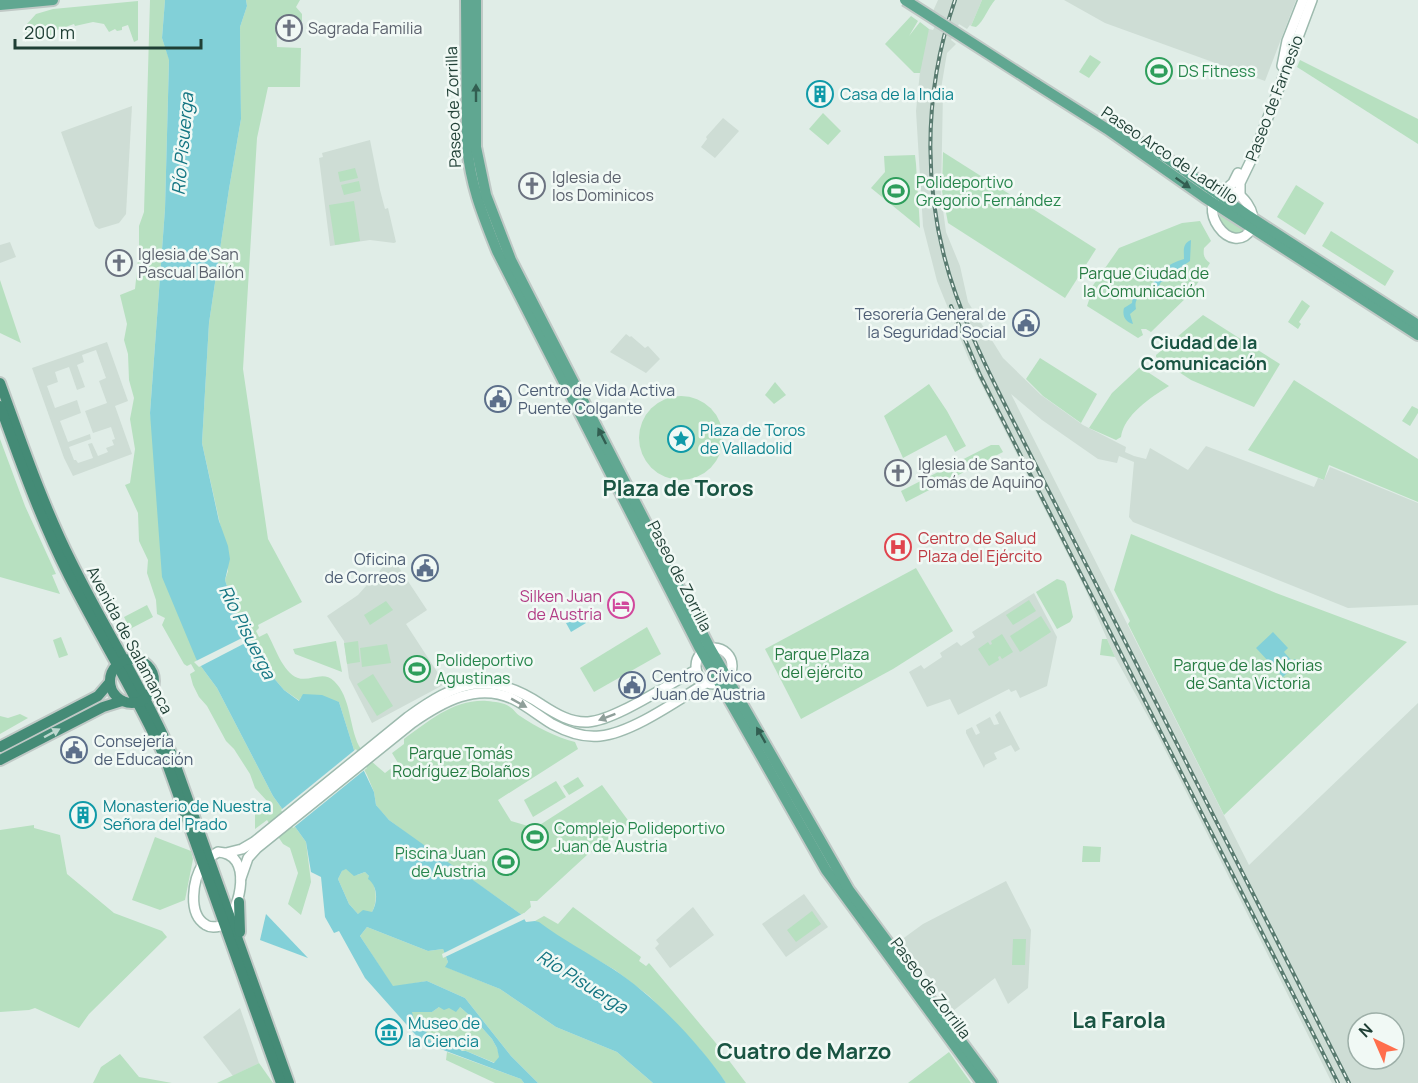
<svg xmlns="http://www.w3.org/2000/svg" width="1418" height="1083" font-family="Manrope,sans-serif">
  <rect width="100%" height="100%" fill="#e0ede7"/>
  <!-- built -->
  <g fill="#ceddd5" fill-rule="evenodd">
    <path d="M938 0H982L971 26 970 25 967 29 959 24 951 40 956 44 947 53 941 89 943 92 941 195 946 232 960 266 968 302 1003 358 1041 395 1083 425 1126 447 1125 452 1134 456 1146 459 1150 448 1188 470 1206 446 1314 487 1318 478 1323 480 1325 478 1330 467 1418 503V605L1348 608 1133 522 1129 517 1134 462 1119 456 1117 463 1098 459 1042 420 1011 394 1249 865 1418 703V1083H1332L1152 724 1115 657 1085 589 969 360 937 281 923 226 916 111 923 42 929 29 933 30 936 24 929 20ZM1358 1023H1394V1059H1358Z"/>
    <polygon points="1064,0 1296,0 1265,81 1105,23"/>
    <polygon points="132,106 126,214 119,223 99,229 95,226 61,132"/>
    <polygon points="723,118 739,131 715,158 701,147 707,139 706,137"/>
    <polygon points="370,140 380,190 385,209 388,208 396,242 394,243 370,240 330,246 319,158 323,157 322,153"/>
    <polygon points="10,242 16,257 0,263 0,245"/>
    <polygon points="626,334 630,337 631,336 645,348 648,346 660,359 646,373 610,352"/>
    <path d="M107 342 128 401 115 406 132 454 73 476 64 458 32 368ZM96 350 106 378 99 381 107 403 85 411 93 433 111 427 115 439 112 440 114 445 106 448 108 452 98 456 92 443 88 444 93 458 78 463 76 460H74L69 447 91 439 90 434 68 442 60 421 81 413 77 400 55 408 47 386 58 382 55 372 69 367 77 390 85 387 77 365 84 362 82 355Z"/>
    <polygon points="392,557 427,610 406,624 445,684 372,723 349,678 344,641 327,616 358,595"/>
    <polygon points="1034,593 1057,637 1047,686 1020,698 1016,690 1011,692 1009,689 958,715 950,699 927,707 909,672 921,665 924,669 942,657 940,653 957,642 961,646 975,637 972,632"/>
    <polygon points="1000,711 1020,749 1015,752 1011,745 994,753 997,759 985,765 984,768 966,733 966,730 972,727 976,735 980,733 976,725 990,717 994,725 999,724 995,715"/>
    <polygon points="1006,881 1031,930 1028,988 1008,1004 995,978 953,1011 901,940 923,924"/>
    <polygon points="804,894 828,927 786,957 762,924"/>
    <polygon points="693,907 714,935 670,968 655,948 659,944 656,940"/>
    <polygon points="240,1008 259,1063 233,1076 203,1037"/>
  </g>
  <!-- green -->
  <g fill="#b7e0c0">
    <polygon points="150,0 165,0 162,38 169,59 165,209 150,413 197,661 217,688 273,796 306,842 311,882 301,915 288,904 298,873 290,848 283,844 267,820 255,829 255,808 267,801 255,788 250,774 234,749 226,741 207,706 199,697 193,685 190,674 195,671 191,664 187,666 184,664 162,625 165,618 157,614 156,600 147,573 148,560 139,541 138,513 125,485 130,483 135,449 130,419 134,398 129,380 128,354 124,340 127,324 120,295 135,289 139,251 139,226 144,212"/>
    <path d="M246 0H300L296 7 302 14V22L276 21 277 47 301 48 300 87H268L257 138 243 369 268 539 302 602 258 625 259 628 256 631 259 637 267 633C275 646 282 672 298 678 310 682 323 670 334 681 351 697 349 726 359 746 366 757 375 765 385 773L398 763 392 753 404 744V739C429 721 454 699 487 701 495 702 503 702 510 707 514 709 516 714 520 716 536 727 556 737 575 742L578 749 498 800 511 821 535 828 602 785 630 823 587 855 537 901H530L531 907 522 915 425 847 389 820 380 810 376 805 374 792 367 775 354 750 339 702 301 697 300 701 284 690 272 676 237 618 225 580 228 571 222 533 202 443 209 323 229 189 241 119 240 27 247 6Z"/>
    <path d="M982 0H995C988 8 984 21 976 27L971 26Z"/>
    <polygon points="138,1 138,40 134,42 128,25 122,27 122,30 117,31 115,29 109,32 104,24 93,22 75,26 74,24 54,31 56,35 50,38 47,33 28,40 26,35 27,24 36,14 53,9"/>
    <polygon points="911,16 918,21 909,36 920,22 929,29 920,73 914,73 885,44"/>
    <polygon points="1090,55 1101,62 1089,78 1079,72"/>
    <polygon points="1300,60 1418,119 1418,144 1297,67"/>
    <polygon points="823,113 841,131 828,145 809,129"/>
    <polygon points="943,152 1096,249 1065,298 948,223 942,191"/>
    <polygon points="915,155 916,164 920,228 871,188 885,172 884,156"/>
    <polygon points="355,168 358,178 340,182 338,172"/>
    <polygon points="359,181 361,191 344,195 341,185"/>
    <polygon points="1296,185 1324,203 1305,235 1277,217"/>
    <polygon points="354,201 360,241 335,245 329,205"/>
    <path d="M1220 213 1245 230 1238 235C1227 232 1219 225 1220 213Z"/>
    <path d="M1200 221 1211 241 1204 248C1203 255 1204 259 1210 263L1192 292 1151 332 1146 329H1141L1143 335 1138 338 1087 306 1089 300 1087 294 1119 248 1182 223Z"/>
    <polygon points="1331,231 1394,271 1385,286 1322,246"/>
    <polygon points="0,280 21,343 0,333"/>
    <polygon points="1302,300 1310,306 1299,322 1301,324 1298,329 1288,322"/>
    <polygon points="1203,315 1280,364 1254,407 1191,380 1156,357 1156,355"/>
    <polygon points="1040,358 1097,394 1081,423 1043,396 1026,379"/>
    <path d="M1140 367 1169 386C1151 397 1124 415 1121 437L1116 440 1089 428 1112 393Z"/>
    <polygon points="1294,380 1418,459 1418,502 1329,465 1324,480 1248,450"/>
    <polygon points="775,382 786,395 774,404 765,395"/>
    <polygon points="929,384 947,411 966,446 955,452 946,435 903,458 884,416"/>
    <circle cx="681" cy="438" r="42"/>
    <polygon points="1412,406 1418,409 1418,413 1410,426 1402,421"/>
    <polygon points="0,439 25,506 56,574 52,575 60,594 0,577"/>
    <polygon points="991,445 999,445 1003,452 906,502 901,491"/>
    <polygon points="1131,534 1276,593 1407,642 1224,815 1128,624 1130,621 1114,590"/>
    <polygon points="916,568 953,631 893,669 801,719 765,649"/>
    <polygon points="1057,579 1064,581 1066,584 1073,617 1070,622 1057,629 1036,592"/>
    <polygon points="1029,600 1036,611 1013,625 1006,615"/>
    <polygon points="386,601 393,610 370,625 364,615"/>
    <polygon points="147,605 153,617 130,629 124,617"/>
    <polygon points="1041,616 1051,632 1020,652 1010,636"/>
    <polygon points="647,627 661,654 594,692 580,668"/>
    <polygon points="1002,634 1013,652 1002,659 1000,656 998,657 999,660 989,666 978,649 988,642 990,645 992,644 991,641"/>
    <polygon points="61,637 68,655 59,658 53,640"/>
    <polygon points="1102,639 1107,639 1115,657 1100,655"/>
    <polygon points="336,641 342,672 295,654 293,649"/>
    <polygon points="358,641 360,662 347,664 344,643"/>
    <polygon points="387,644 391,663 362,667 360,648"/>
    <polygon points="373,674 393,706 377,716 357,684"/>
    <polygon points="20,714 28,718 0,734 0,716 8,718"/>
    <polygon points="578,777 584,786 569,795 563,786"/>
    <polygon points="556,781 566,797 533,817 524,800"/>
    <polygon points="34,825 34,828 60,835 67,874 114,913 162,931 167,937 89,1014 79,1028 35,1008 29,1010 0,1012 0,830"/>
    <polygon points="155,837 191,851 193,859 185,900 160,910 132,900"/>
    <polygon points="1083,846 1101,847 1100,862 1082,862"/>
    <path d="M346 868 357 875 365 872C376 881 379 900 372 912L358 914 349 904 338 879 342 871Z"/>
    <polygon points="573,907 641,957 639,961 646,966 649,963 715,1042 746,1083 726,1083 700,1049 649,996 615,970 568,943 535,921 544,916 558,924"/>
    <polygon points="812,911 821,924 796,942 787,930"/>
    <polygon points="367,927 428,951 443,949 448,962 446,967 500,989 556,1027 617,1052 653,1083 538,1083 511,1056 465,998 427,981 393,987 360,936"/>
    <polygon points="1013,939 1026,939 1025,965 1012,965"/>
    <polygon points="439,1007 460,1007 476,1021 492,1039 497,1048 500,1057 495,1063 466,1051 448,1048 441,1040 431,1041 426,1037 426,1031 415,1023 411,1012 432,1012"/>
    <polygon points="447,1052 521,1079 524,1083 495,1083 446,1060"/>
    <polygon points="949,1052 971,1083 908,1083"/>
    <polygon points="120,1054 139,1077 172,1083 93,1083 101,1067"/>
    <polygon points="259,1063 273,1083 217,1083"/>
  </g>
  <!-- water -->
  <g fill="#82d0d8" fill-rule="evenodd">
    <path d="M165 0H246L247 6 240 27 241 119 229 189 209 323 202 443 219 521 228 546 230 559 225 580 237 618 272 676 284 690 299 701 303 694 322 695 339 702 354 750 374 792 376 805 389 820 522 915 526 922 535 921 539 922C563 940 588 953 613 969 652 994 701 1045 726 1083H653L617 1052 556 1027 500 989 445 967 448 962 443 949 428 951 367 927 360 936 393 986 427 981 465 998 511 1056 538 1083H524L521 1079 422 1042 365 978 339 931 334 933 325 917 321 877 311 872 306 842 273 796 217 688 197 661 162 577 150 413 165 209 169 60 162 38ZM346 869 354 876 365 872 369 876 368 879C378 886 378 902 372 912L363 910 358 914 349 904 338 879 342 871ZM439 1007 444 1010 449 1008 456 1012 460 1007 476 1021 492 1039 497 1048 499 1057 494 1063 466 1051H462L458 1048H448L441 1040 431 1041 426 1037 427 1027 423 1023H415L412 1012H432Z"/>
    <path d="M1191 240 1190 261 1175 271 1169 280 1161 282 1153 298 1146 295C1138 295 1134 301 1136 309L1130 314 1133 324C1125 322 1122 315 1124 308L1132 303 1133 295 1141 290 1150 291C1156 273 1167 264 1184 259 1184 250 1182 244 1191 240Z"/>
    <polygon points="581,614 586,623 571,632 566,623"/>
    <polygon points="1273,632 1288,648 1284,652 1292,661 1295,659 1298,662 1283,677 1256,648"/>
    <polygon points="500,849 520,864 511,876 491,861"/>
    <polygon points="266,914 308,958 260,940"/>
  </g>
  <!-- pier -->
  <g fill="#e0ede7">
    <polygon points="250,634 253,639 199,667 194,662"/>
    <polygon points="356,749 367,768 293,828 281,810"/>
    <polygon points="524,913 527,918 443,958 442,954"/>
  </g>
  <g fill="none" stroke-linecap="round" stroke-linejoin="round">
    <defs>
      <g id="secondary">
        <polyline points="1282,66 1287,41 1303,0"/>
        <polyline points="1225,190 1233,183 1238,173"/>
        <path d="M1225 190C1243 191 1257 212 1252 228 1232 261 1192 205 1225 190Z"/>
        <polyline points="1240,196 1240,183 1255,152 1312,0"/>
        <circle cx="714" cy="666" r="18"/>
        <path d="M218 852C254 854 240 908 225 925 219 926 212 929 206 925 187 914 193 879 203 864 207 858 212 856 218 852Z"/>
        <path d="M226 853 242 849 254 842 408 717C456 682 489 669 542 705 556 714 571 723 588 722 616 720 668 684 696 670"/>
        <path d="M241 878 248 858 257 848 412 723C442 702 477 682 513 699 527 706 539 716 552 724 567 732 583 738 600 736 632 733 678 700 706 683"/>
      </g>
      <g id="primary">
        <path d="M466 0 467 146C471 187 482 213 497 251L699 647 826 870 982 1083"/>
        <polyline points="476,0 476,147 486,195 511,260 710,648 849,890 992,1083"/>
        <polyline points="0,5 53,0"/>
        <polyline points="1036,84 1107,129 1204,197 1418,335"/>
        <polyline points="1113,126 1165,157 1249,216 1418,325"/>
      </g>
      <g id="trunk">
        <path d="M0 383C22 443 42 503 71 561 103 626 143 688 172 755L289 1083"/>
        <path d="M0 406C21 464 41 521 69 576 100 637 137 696 165 758L281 1083"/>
        <circle cx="132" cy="681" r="22"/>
        <polyline points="0,747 98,696 110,682"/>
        <polyline points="0,760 103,707 122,701"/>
        <polyline points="239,902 240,932"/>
      </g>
    </defs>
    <!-- secondary casing -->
    <use href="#secondary" stroke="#9dbaae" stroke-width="12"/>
    <!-- primary casing -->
    <use href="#primary" stroke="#c0c9c6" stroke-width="14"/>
    <!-- trunk casing -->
    <use href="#trunk" stroke="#c0c9c6" stroke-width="14"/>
    <!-- secondary -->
    <use href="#secondary" stroke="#fff" stroke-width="9"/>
    <!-- primary -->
    <use href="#primary" stroke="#60a791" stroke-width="10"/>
    <!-- trunk -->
    <use href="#trunk" stroke="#448b76" stroke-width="10"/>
    <defs>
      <g id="rail">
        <path d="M955 0C922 95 922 200 956 295 977 353 1007 408 1035 464L1349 1083"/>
        <polyline points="951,306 980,375 1338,1083"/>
      </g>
    </defs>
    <!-- rail casing -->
    <use href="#rail" stroke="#597b70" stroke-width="4"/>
    <!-- rail -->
    <use href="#rail" stroke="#f1f9f5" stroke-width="1.5" stroke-dasharray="4.5" stroke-linecap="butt"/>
    <defs>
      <polyline id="primary-bridge" points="905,0 1036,84"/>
    </defs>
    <!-- primary-bridge casing -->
    <use href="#primary-bridge" stroke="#c0c9c6" stroke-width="14" stroke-linecap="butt"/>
    <!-- primary-bridge -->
    <use href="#primary-bridge" stroke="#60a791" stroke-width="10"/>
  </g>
  <!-- one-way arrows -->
  <defs><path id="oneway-solid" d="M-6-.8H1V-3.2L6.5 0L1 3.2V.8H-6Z" transform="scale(1.5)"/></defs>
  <g fill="#325e51">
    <use href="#oneway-solid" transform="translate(476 93) rotate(-90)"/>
    <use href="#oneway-solid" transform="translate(1183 183) rotate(35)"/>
    <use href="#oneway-solid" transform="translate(602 436) rotate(-117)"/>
    <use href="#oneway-solid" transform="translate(761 735) rotate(-120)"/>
  </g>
  <g fill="#8f9f9a">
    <use href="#oneway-solid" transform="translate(519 703) rotate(29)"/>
    <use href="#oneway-solid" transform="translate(607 717) rotate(159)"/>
  </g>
  <use fill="#bdd8cf" href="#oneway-solid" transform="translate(52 733) rotate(-28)"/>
  <!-- icons -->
  <defs>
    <symbol id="church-ring" viewBox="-11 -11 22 22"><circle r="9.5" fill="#f1f9f5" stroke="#6b7280" stroke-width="1.5"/><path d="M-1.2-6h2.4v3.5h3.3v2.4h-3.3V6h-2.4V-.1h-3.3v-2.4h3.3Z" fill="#6b7280"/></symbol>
    <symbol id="stadium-ring" viewBox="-11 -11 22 22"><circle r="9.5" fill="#f1f9f5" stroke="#2e9e5b" stroke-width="1.5"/><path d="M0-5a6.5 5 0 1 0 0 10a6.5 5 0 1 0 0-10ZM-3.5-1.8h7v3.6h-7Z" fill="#2e9e5b"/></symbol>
    <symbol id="building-ring" viewBox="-11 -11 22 22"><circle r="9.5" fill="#f1f9f5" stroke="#0f9aa8" stroke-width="1.5"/><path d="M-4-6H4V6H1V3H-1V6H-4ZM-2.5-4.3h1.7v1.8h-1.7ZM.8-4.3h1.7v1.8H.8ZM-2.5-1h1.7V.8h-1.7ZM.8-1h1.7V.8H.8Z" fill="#0f9aa8"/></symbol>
    <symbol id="civic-ring" viewBox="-11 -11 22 22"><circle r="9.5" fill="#f1f9f5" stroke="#5c6f8a" stroke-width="1.5"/><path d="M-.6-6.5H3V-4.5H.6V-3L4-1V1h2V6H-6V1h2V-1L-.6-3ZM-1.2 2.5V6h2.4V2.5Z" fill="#5c6f8a"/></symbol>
    <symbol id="sight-ring" viewBox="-11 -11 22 22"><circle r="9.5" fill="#f1f9f5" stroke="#0f9aa8" stroke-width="1.5"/><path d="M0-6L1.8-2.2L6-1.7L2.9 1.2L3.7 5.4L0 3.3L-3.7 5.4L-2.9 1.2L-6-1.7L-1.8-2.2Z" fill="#0f9aa8"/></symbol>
    <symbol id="hospital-ring" viewBox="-11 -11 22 22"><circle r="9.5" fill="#f1f9f5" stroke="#e0444e" stroke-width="1.5"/><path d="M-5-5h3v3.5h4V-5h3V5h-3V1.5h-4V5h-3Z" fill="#e0444e"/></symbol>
    <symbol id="hotel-ring" viewBox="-11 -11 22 22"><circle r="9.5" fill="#f1f9f5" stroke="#d1479c" stroke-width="1.5"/><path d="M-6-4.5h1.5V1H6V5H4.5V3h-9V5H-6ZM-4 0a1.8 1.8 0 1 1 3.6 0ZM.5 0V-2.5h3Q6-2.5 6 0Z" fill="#d1479c"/></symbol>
    <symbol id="museum-ring" viewBox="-11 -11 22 22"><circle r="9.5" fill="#f1f9f5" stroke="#0f9aa8" stroke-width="1.5"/><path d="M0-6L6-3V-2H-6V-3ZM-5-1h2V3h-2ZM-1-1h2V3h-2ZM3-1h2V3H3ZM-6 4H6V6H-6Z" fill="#0f9aa8"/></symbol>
  </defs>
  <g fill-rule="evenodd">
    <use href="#church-ring" x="274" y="13" width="30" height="30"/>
    <use href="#stadium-ring" x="1144" y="56" width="30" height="30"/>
    <use href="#building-ring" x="805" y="79" width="30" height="30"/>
    <use href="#church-ring" x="517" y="171" width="30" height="30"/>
    <use href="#stadium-ring" x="881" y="176" width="30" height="30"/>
    <use href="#church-ring" x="104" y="248" width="30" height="30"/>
    <use href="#civic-ring" x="1011" y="308" width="30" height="30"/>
    <use href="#civic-ring" x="483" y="384" width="30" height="30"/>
    <use href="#sight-ring" x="666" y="424" width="30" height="30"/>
    <use href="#church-ring" x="883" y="458" width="30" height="30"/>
    <use href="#hospital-ring" x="883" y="532" width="30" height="30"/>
    <use href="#civic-ring" x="410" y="553" width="30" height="30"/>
    <use href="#hotel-ring" x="606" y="590" width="30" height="30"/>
    <use href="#stadium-ring" x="402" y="654" width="30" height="30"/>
    <use href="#civic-ring" x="617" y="670" width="30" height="30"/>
    <use href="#civic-ring" x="59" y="735" width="30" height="30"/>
    <use href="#building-ring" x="68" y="800" width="30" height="30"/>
    <use href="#stadium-ring" x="520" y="822" width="30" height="30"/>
    <use href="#stadium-ring" x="491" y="847" width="30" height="30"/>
    <use href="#museum-ring" x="374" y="1017" width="30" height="30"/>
  </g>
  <g text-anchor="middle" stroke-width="5" stroke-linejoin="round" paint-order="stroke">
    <!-- worship labels -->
    <g font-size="16" fill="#5b616d" stroke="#f1f9f5" text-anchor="start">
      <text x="308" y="34">Sagrada Familia</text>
      <text x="552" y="183">Iglesia de<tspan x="552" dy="18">los Dominicos</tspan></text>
      <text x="138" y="260">Iglesia de San<tspan x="138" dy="18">Pascual Bailón</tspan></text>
      <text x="918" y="470">Iglesia de Santo<tspan x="918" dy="18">Tomás de Aquino</tspan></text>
    </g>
    <!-- leisure labels -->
    <g font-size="16" fill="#27864d" stroke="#f1f9f5" text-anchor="start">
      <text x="1178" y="77">DS Fitness</text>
      <text x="916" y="188">Polideportivo<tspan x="916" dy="18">Gregorio Fernández</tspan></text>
      <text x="436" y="666">Polideportivo<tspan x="436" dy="18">Agustinas</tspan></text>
      <text x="554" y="834">Complejo Polideportivo<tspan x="554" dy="18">Juan de Austria</tspan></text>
      <text x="486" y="859" text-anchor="end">Piscina Juan<tspan x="486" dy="18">de Austria</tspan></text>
    </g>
    <!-- culture labels -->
    <g font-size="16" fill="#0d838f" stroke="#f1f9f5" text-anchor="start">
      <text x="840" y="100">Casa de la India</text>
      <text x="700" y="436">Plaza de Toros<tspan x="700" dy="18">de Valladolid</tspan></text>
      <text x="103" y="812">Monasterio de Nuestra<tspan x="103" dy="18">Señora del Prado</tspan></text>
      <text x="408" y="1029">Museo de<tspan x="408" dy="18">la Ciencia</tspan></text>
    </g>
    <!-- street labels -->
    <g font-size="16" fill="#1f3f35" stroke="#f1f9f5">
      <text transform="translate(1274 98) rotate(-69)" y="6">Paseo de Farnesio</text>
      <text transform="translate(453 107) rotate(-92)" y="6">Paseo de Zorrilla</text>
      <text transform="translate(1170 155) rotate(34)" y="6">Paseo Arco de Ladrillo</text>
      <text transform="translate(680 576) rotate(63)" y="6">Paseo de Zorrilla</text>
      <text transform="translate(130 640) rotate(62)" y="6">Avenida de Salamanca</text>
      <text transform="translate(931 988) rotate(53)" y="6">Paseo de Zorrilla</text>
    </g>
    <!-- park labels -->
    <g font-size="16" fill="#257b41" stroke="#f1f9f5">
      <text x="1144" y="279">Parque Ciudad de<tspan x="1144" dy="18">la Comunicación</tspan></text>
      <text x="822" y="660">Parque Plaza<tspan x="822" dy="18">del ejército</tspan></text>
      <text x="1248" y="671">Parque de las Norias<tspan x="1248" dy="18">de Santa Victoria</tspan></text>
      <text x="461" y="759">Parque Tomás<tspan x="461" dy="18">Rodríguez Bolaños</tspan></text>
    </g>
    <!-- service labels -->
    <g font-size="16" fill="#4e5e75" stroke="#f1f9f5" text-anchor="start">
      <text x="1006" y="320" text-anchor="end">Tesorería General de<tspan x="1006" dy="18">la Seguridad Social</tspan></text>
      <text x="518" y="396">Centro de Vida Activa<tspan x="518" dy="18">Puente Colgante</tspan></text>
      <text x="406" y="565" text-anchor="end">Oficina<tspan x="406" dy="18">de Correos</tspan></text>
      <text x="652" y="682">Centro Cívico<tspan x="652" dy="18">Juan de Austria</tspan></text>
      <text x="94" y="747">Consejería<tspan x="94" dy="18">de Educación</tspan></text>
    </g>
    <!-- health labels -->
    <g font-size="16" fill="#be3a42" stroke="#f1f9f5" text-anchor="start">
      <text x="918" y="544">Centro de Salud<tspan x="918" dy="18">Plaza del Ejército</tspan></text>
    </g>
    <!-- hotel labels -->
    <g font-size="16" fill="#b23c85" stroke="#f1f9f5" text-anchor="end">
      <text x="602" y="602">Silken Juan<tspan x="602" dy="18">de Austria</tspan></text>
    </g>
    <!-- water labels -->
    <g font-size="18" font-style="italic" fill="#137582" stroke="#f1f9f5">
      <text transform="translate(183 144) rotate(-85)" y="6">Río Pisuerga</text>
      <text transform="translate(247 632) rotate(63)" y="6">Río Pisuerga</text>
      <text transform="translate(582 982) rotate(32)" y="6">Río Pisuerga</text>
    </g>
    <!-- neighbourhood labels -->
    <g font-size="18" font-weight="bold" fill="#195442" stroke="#f1f9f5">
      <text x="1204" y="349">Ciudad de la<tspan x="1204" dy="21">Comunicación</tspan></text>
    </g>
    <!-- district labels -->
    <g font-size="22" font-weight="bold" fill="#195442" stroke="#f1f9f5">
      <text x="678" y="496">Plaza de Toros</text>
      <text x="1119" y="1028">La Farola</text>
      <text x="804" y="1059">Cuatro de Marzo</text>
    </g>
  </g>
  <!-- north arrow -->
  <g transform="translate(1376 1041) rotate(316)"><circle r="28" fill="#f1f9f5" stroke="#9dafa8" stroke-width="1.5"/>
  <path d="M0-4.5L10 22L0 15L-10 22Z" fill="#ff6e4c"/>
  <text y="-9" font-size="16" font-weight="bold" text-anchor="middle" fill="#1f3f35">N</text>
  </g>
  <!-- scale -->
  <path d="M15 39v9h186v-9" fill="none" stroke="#1f3f35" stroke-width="3"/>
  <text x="24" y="39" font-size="18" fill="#1f3f35" stroke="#f1f9f5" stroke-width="4.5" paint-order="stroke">200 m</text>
</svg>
